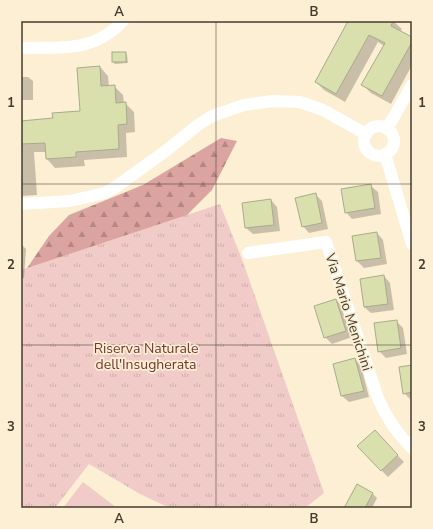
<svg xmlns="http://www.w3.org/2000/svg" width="433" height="529" font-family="'Nunito Sans',sans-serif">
  <defs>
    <pattern id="forest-firs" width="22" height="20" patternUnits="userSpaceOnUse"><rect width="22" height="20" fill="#dca4a0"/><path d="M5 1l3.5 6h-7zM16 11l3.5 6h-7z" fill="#b48783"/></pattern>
    <pattern id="park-tufts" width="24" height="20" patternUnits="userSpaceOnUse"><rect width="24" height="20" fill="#f0cbc8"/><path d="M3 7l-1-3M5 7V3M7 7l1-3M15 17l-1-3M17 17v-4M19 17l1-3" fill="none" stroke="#cfafac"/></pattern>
  </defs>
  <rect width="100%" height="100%" fill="#fcefd4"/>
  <!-- forest -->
  <polygon fill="url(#forest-firs)" points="221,138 237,141 212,190 151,251 21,277 49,236 69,215 143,185"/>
  <!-- park -->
  <polygon fill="url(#park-tufts)" points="220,204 243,262 324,493 305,508 170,508 140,494 89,464 55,508 21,508 21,270"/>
  <!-- garden -->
  <polygon fill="#f0cbc8" points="83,482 117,508 63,508"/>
  <!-- shadow -->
  <g fill="#0003">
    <polygon points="349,21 393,21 402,29 400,32 412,39 412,65 391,104 371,93 363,85 384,46 378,42 345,102 324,90 316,82"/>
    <polygon points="126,53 127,55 128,63 115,64 113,62"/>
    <polygon points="100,67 108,76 109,87 114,86 123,95 124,103 125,103 134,112 135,132 126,133 127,157 84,160 85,166 55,168 47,159 46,152 34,152 37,195 21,196 21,122 54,119 81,112"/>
    <polygon points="21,77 28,77 33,81 33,100 21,100"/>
    <polygon points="371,186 378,192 381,214 352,219 346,212"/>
    <polygon points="315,194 322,201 328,229 309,233 303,226"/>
    <polygon points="271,200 277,207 280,231 253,234 246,228"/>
    <polygon points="377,233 383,240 387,264 364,268 357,261 353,237"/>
    <polygon points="21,244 26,249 24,278 21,278"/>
    <polygon points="384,276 390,283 394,310 371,313 364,307"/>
    <polygon points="336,300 342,306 352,337 332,344 325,337"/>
    <polygon points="396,321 403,328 407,354 386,358 379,351"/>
    <polygon points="355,359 361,366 369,397 349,402 342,396 334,365"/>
    <polygon points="412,366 412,400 411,400 404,393"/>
    <polygon points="410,419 412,419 412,430"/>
    <polygon points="381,438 404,462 388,477 381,470"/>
    <polygon points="358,486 373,494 377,498 372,508 347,508"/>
  </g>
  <!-- building -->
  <g fill="#d9e0ad" stroke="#a7ac8a">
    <polygon points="348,21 393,21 391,26 412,37 412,42 382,96 361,85 385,43 369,35 336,94 315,82"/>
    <rect x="112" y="52" width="14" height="10"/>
    <polygon points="100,66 101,86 115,85 116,103 126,102 127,124 118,125 119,149 76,152 76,157 46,159 45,143 21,144 21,121 53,118 52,113 80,111 77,68"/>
    <polygon points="371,184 375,208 345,213 341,189"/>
    <polygon points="316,193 322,223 302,227 295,198"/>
    <polygon points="271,199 274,225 245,228 242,203"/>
    <polygon points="377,232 381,258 356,261 352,236"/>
    <polygon points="384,275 388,304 364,307 360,279"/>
    <polygon points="336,299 346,331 324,338 314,306"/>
    <polygon points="397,320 401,348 378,352 374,323"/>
    <polygon points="355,358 364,391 341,396 333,364"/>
    <polygon points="412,365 412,392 403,394 399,367"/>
    <polygon points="375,430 398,455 381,471 357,446"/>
    <polygon points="357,484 373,493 365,508 344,508"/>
  </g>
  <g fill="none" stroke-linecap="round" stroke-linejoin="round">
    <!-- minor -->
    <g stroke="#fff" stroke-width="12">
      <path d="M21 48C61 47 93 53 123 21"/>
      <circle cx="379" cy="141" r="15"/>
      <polyline points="387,129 412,85"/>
      <polyline points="385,154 412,244"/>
      <polyline points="21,204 70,201 105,193 117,186 163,153 198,125 212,116 244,105 272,101 300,102 323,110 366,134"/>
      <path d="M248 253 326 242 378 398C386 417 397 434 412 448"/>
    </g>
  </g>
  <!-- grid -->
  <path fill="none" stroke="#433c2f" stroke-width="1" stroke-opacity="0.55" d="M216 21V508M21 184H412M21 345H412"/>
  <g text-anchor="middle" stroke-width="3.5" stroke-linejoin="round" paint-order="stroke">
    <!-- street labels -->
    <g font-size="14" fill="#433c2f" stroke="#fcefd4">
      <text transform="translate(349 312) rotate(72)" y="5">Via Mario Menichini</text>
    </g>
    <!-- park labels -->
    <g font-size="14" fill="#793432" stroke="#fcefd4">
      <text x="146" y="353">Riserva Naturale<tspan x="146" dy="16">dell'Insugherata</tspan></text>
    </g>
  </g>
  <!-- border -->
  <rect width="433" height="529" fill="none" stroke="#fcefd4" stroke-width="44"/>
  <rect x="22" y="22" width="389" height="485" fill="none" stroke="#433c2f" stroke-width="1.5"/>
  <g font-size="13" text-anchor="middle" font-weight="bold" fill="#433c2f">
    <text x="119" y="16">A</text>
    <text x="314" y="16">B</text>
    <text x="11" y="107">1</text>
    <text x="422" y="107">1</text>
    <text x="11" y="269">2</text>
    <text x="422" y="269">2</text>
    <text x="11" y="431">3</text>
    <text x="422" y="431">3</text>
    <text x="119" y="523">A</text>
    <text x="314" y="523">B</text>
  </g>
</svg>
